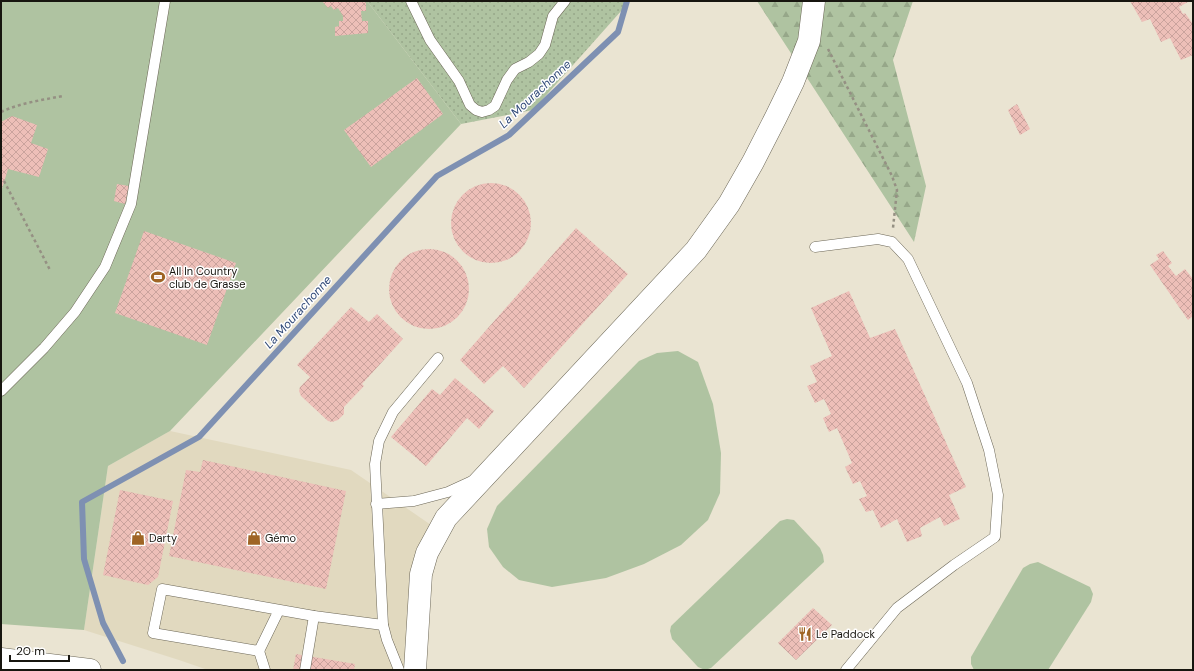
<svg xmlns="http://www.w3.org/2000/svg" width="1194" height="671" font-family="'DM Sans',sans-serif">
  <defs>
    <pattern id="grass-dots" width="8" height="8" patternUnits="userSpaceOnUse"><rect width="8" height="8" fill="#afc3a1"/><path d="M2 2h.1M6 6h.1" fill="none" stroke="#96a789" stroke-width="1.8" stroke-linecap="round"/></pattern>
    <pattern id="forest-firs" width="22" height="20" patternUnits="userSpaceOnUse"><rect width="22" height="20" fill="#afc3a1"/><path d="M5 1l3.5 6h-7zM16 11l3.5 6h-7z" fill="#96a789"/></pattern>
    <pattern id="building-cross-hatch" width="8" height="8" patternUnits="userSpaceOnUse"><rect width="8" height="8" fill="#edbfb8"/><path d="M0 0l8 8M0 8l8-8" fill="none" stroke="#caa39d"/></pattern>
  </defs>
  <rect width="100%" height="100%" fill="#eae4d2"/>
  <!-- built -->
  <polygon fill="#e1d9bf" points="170,431 351,470 434,527 426,670 208,670 179,660 84,630 108,466"/>
  <!-- grass -->
  <polygon fill="url(#grass-dots)" points="367,1 630,1 533,110 461,124"/>
  <!-- forest -->
  <polygon fill="url(#forest-firs)" points="757,1 913,1 893,60 926,186 914,242"/>
  <!-- garden -->
  <g fill="#afc3a1">
    <polygon points="1,1 367,1 461,124 170,431 108,466 84,630 1,624"/>
    <polygon points="678,351 698,362 713,404 721,453 720,493 708,520 681,545 644,564 606,578 552,587 519,580 503,567 489,547 487,529 497,506 639,361 657,353"/>
    <polygon points="787,519 794,520 820,548 823,555 824,562 711,668 705,670 698,667 672,639 670,631 671,626 780,521"/>
    <polygon points="1038,562 1090,587 1093,594 1091,602 1048,670 974,670 971,664 971,657 1023,568 1030,564"/>
  </g>
  <g fill="none" stroke-linecap="round" stroke-linejoin="round">
    <!-- stream -->
    <polyline stroke="#7e90b2" stroke-width="6" points="123,661 103,623 84,559 82,502 199,437 437,176 509,135 618,32 627,1"/>
  </g>
  <!-- building -->
  <g fill="url(#building-cross-hatch)">
    <polygon points="322,1 364,1 366,3 366,11 361,11 362,21 368,21 368,33 335,36 335,27 339,26 339,21 343,21 343,16 338,8 334,10 331,6 328,8"/>
    <polygon points="1130,1 1187,1 1188,2 1179,7 1183,14 1185,13 1193,24 1193,55 1181,60 1170,38 1161,42 1150,19 1142,22"/>
    <polygon points="417,78 443,114 371,167 344,130"/>
    <polygon points="1017,104 1030,129 1020,135 1008,110"/>
    <polygon points="12,116 37,125 31,143 48,149 39,177 8,169 1,192 1,122"/>
    <circle cx="491" cy="223" r="40"/>
    <polygon points="117,184 129,186 125,204 114,201"/>
    <polygon points="576,228 628,274 524,388 503,366 484,384 460,360"/>
    <polygon points="144,231 236,263 207,345 115,313"/>
    <circle cx="429" cy="289" r="40"/>
    <polygon points="1163,251 1172,263 1168,266 1176,276 1185,269 1193,279 1193,316 1188,320 1150,265 1159,259 1156,255"/>
    <polygon points="849,291 870,338 895,329 966,487 949,495 960,519 944,526 940,517 920,528 922,536 907,542 897,519 881,528 873,510 866,512 859,499 867,496 860,481 853,484 845,467 852,463 837,428 829,432 823,418 831,414 824,399 815,403 807,386 817,382 810,366 832,356 811,308"/>
    <polygon points="351,307 369,322 377,314 403,339 362,384 364,386 344,407 344,414 338,420 332,422 328,421 301,396 299,391 300,387 310,377 297,365"/>
    <polygon points="455,378 494,411 479,429 467,418 426,466 391,437 432,389 440,395"/>
    <polygon points="203,460 346,491 326,589 169,556 186,470 200,472"/>
    <polygon points="120,490 173,501 158,577 148,585 103,575"/>
    <polygon points="813,608 832,625 796,660 778,643"/>
    <polygon points="296,654 355,664 354,670 293,670"/>
  </g>
  <g fill="none" stroke-linecap="round" stroke-linejoin="round">
    <defs>
      <g id="lane">
        <polyline points="411,1 430,40 459,81 470,105 476,110 482,112 489,110 495,106 507,80 515,69 529,62 539,54 545,45 553,16 565,1"/>
        <polyline points="815,247 878,239 892,242 908,259 967,383 989,450 998,495 995,537 954,565 897,608 846,670"/>
        <polyline points="1,391 44,348 75,312 105,267 131,204 165,1"/>
        <polyline points="376,504 414,501 448,492 472,481"/>
        <polyline points="279,610 259,651 153,633 162,589 314,616 383,625"/>
        <polyline points="259,651 265,670"/>
        <polyline points="305,670 314,616"/>
        <polyline points="399,670 387,640 383,625 375,464 379,441 393,412 438,358"/>
      </g>
      <g id="primary">
        <polyline points="1,659 90,670"/>
        <polyline points="415,670 421,574 427,553 446,518 696,250 729,204 753,162 776,117 793,82 809,41 814,1"/>
      </g>
    </defs>
    <!-- lane casing -->
    <use href="#lane" stroke="#6c6757" stroke-width="11"/>
    <!-- primary casing -->
    <use href="#primary" stroke="#6c6757" stroke-width="23"/>
    <!-- path -->
    <g stroke="#959083" stroke-width="2.5" stroke-dasharray="3 3" stroke-linecap="butt">
      <polyline points="828,49 892,176 897,190 893,228"/>
      <path d="M1 112C20 103 42 100 63 96"/>
      <polyline points="4,181 50,270"/>
    </g>
    <!-- lane -->
    <use href="#lane" stroke="#fff" stroke-width="10"/>
    <!-- primary -->
    <use href="#primary" stroke="#fff" stroke-width="22"/>
  </g>
  <!-- icons -->
  <defs>
    <symbol id="stadium-bare" viewBox="-9 -9 18 18"><path d="M0-5a6.5 5 0 1 0 0 10a6.5 5 0 1 0 0-10ZM-3.5-1.8h7v3.6h-7Z" fill="#9f6525" stroke="#fff" stroke-width="2.5" paint-order="stroke"/></symbol>
    <symbol id="shop-bare" viewBox="-9 -9 18 18"><path d="M-5-2.5h2.3a2.7 3.5 0 0 1 5.4 0H5L5.5 6h-11ZM-1.5-2.5h3a1.5 2.3 0 0 0-3 0Z" fill="#9f6525" stroke="#fff" stroke-width="2.5" paint-order="stroke"/></symbol>
    <symbol id="restaurant-bare" viewBox="-9 -9 18 18"><path d="M-5-6h1v4h1v-4h1v4h1v-4h1v5L-1.5 .5V6h-2V.5L-5-1ZM5-6V6H3V1.5H1.5Q1.5-4 5-6Z" fill="#9f6525" stroke="#fff" stroke-width="2.5" paint-order="stroke"/></symbol>
  </defs>
  <g fill-rule="evenodd">
    <use href="#stadium-bare" x="148" y="267" width="20" height="20"/>
    <use href="#shop-bare" x="128" y="528" width="20" height="20"/>
    <use href="#shop-bare" x="244" y="528" width="20" height="20"/>
    <use href="#restaurant-bare" x="795" y="624" width="20" height="20"/>
  </g>
  <g text-anchor="middle" stroke-width="3" stroke-linejoin="round" paint-order="stroke">
    <!-- poi labels -->
    <g font-size="11" fill="#17150f" stroke="#fff" text-anchor="start">
      <text x="169" y="275">All In Country<tspan x="169" dy="13">club de Grasse</tspan></text>
      <text x="149" y="542">Darty</text>
      <text x="265" y="542">Gémo</text>
      <text x="816" y="638">Le Paddock</text>
    </g>
    <!-- water labels -->
    <g font-size="12" font-style="italic" fill="#324b79" stroke="#fff">
      <text transform="translate(535 94) rotate(-43)" y="4">La Mourachonne</text>
      <text transform="translate(298 312) rotate(-48)" y="4">La Mourachonne</text>
    </g>
  </g>
  <!-- border -->
  <rect width="1194" height="671" fill="none" stroke="#17150f" stroke-width="4"/>
  <!-- scale -->
  <path d="M10 655v6h59v-6" fill="none" stroke="#17150f" stroke-width="2"/>
  <text x="16" y="655" font-size="12" fill="#17150f" stroke="#ffffff" stroke-width="3" paint-order="stroke">20 m</text>
</svg>
